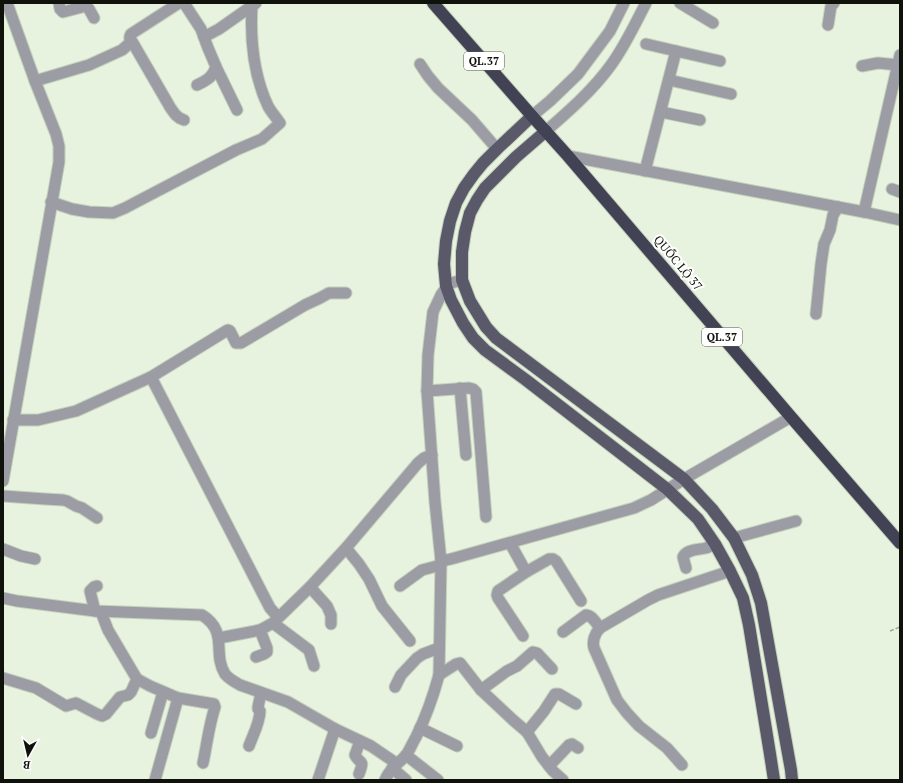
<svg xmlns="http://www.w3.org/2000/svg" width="903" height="783" font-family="'PT Serif',serif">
  <rect width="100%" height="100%" fill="#e7f3de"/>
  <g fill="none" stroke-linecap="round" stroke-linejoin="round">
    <defs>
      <g id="minor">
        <polyline points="59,3 60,9 63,12 86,6 89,9 94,18"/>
        <polyline points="184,3 201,29 208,48 217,69 237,110"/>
        <polyline points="680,3 713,23"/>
        <polyline points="828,25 831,6 834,3"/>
        <polyline points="204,37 219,29 256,3"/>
        <path d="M130 38 170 107C174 113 177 118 184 120"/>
        <polyline points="676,51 720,61"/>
        <polyline points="420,64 428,76 438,88 472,120 497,149"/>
        <polyline points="862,66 878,63 898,65"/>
        <polyline points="669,80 731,94"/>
        <polyline points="35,81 89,65 122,50 130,43 130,36 131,34 179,3"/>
        <path d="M197 85C207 80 212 78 216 67"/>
        <polyline points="661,112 700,120"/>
        <polyline points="532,116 550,101 578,74 610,31 624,3"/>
        <path d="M546 131C569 111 593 90 611 65 625 46 635 24 646 3"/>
        <polyline points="568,156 864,212 900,220"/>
        <polyline points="645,171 676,51 646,44"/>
        <polyline points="892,189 900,192"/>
        <path d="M51 202 72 209 89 212 113 213 125 208 144 198 236 150 262 139 280 123C276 117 271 112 268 106 253 74 250 40 252 5"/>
        <polyline points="864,212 900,55"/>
        <polyline points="816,314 821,264 824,244 830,230 833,215 838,207"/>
        <polyline points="151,377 270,608 278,617"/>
        <polyline points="460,388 466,455"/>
        <polyline points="427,391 469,388 473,389 476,392 486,517"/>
        <polyline points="13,420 38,420 76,411 151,377 226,331 228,330 230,331 236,343 241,343 305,305 320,298 329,293 346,293"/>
        <polyline points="3,481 59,162 59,146 56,134 35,81 7,3"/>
        <polyline points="3,496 45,499 63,500 67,501 76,506 82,508 97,518"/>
        <polyline points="734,538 796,521"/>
        <polyline points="510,543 526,572"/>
        <polyline points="346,548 359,564 369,579 382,606 410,641"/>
        <polyline points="3,549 21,556 35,559"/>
        <polyline points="441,561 435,502 427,391 428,355 433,312 441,295 448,285 451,283 462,280"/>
        <path d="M686 568 683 557C687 549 698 550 706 548 709 547 712 545 715 544"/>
        <polyline points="400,586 422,570 441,565"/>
        <polyline points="310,587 327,606 331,615 331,624"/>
        <path d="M3 598 17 601 95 611 202 615C229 632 212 653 225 674 229 679 235 682 240 685L288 702 335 729 371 746 396 763"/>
        <polyline points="95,611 90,591 94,587 97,586"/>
        <path d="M101 612 108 630 131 669 137 679 150 686 178 698 214 704 215 707C209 725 207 744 203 763"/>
        <polyline points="273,623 309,650 314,666"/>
        <path d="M563 632 586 615C593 616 596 623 600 628"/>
        <polyline points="523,636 498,598 497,595 498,591 526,572 549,559 553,559 556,561 581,601"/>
        <polyline points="219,638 260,630 273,623 310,587 346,548 418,463 424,458 432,455"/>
        <polyline points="256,657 264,654 267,652 267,648 260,630"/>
        <polyline points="439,675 456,664 460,663 481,690 513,720 527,732 542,757 553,771 563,780"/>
        <polyline points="3,678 36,688 66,706 76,703 97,714 102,716 106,714 120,697 128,695 131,692 137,679"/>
        <polyline points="395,687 401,675 417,658 423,654 439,648"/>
        <polyline points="481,690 507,671 517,666 533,652 537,653 552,669"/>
        <polyline points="420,728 457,746"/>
        <polyline points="527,732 544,711 555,694 559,694 576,704"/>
        <polyline points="151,733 163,692"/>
        <path d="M249 746C253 735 260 722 260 711L258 709V707L261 693"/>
        <polyline points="406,755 438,780"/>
        <path d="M682 765 667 748 639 726 627 713 617 700 594 648C592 641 595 633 600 628L648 600 658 595 730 571"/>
        <polyline points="549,766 569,745 572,744 578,748"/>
        <polyline points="392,768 406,780"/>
        <path d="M359 774C365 758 360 765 355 755L360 741"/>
        <polyline points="155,780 178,698"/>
        <polyline points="318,780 335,729"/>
        <path d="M385 780C391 766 399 764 407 754 410 749 413 742 416 737 426 717 433 697 439 675L441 561 451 559 634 508 651 500 684 479 791 417"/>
      </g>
      <g id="major">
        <polyline points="532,116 497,149 483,163 474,174 464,188 456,203 450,221 446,241 444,264 446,286 451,300 463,323 473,338 485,350 526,380 667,489 698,519 715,544 730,571 743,598 749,625 770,754 774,780"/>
        <polyline points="546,131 516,157 485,188 477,200 470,213 465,232 462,252 462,280 470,301 486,327 496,338 684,479 712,509 734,538 752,575 761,603 791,770 792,780"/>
      </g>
      <polyline id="highway" points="433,3 532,116 568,156 791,417 900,543"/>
    </defs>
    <!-- minor casing -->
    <use href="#minor" stroke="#c4cfbc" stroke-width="13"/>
    <!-- major casing -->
    <use href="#major" stroke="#c4cfbc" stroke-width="14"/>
    <!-- highway casing -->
    <use href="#highway" stroke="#c4cfbc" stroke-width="14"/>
    <!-- path -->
    <polyline stroke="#a2ab9a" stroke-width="1.5" stroke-dasharray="4 2" stroke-linecap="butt" points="890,631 900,627"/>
    <!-- minor -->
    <use href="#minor" stroke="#9c9ca5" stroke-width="11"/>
    <!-- major -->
    <use href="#major" stroke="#595969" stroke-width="12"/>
    <!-- highway -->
    <use href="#highway" stroke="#414254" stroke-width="12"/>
  </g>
  <g text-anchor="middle" stroke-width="4" stroke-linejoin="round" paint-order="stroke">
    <!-- shield labels -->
    <g fill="#fff" stroke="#575954" stroke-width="1">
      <rect x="464" y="52" width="40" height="18" rx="3"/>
      <rect x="702" y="328" width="40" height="18" rx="3"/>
    </g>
    <g font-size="11" font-weight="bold" fill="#0f120b">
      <text x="484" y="65">QL.37</text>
      <text x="722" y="341">QL.37</text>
    </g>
    <!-- street labels -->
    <g font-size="12" fill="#0f120b" stroke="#fff">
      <text transform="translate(678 263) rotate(50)" y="4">QUỐC LỘ 37</text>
    </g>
  </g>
  <!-- border -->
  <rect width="903" height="783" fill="none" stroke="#0f120b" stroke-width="8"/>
  <!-- north arrow -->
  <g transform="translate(28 755) rotate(188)" stroke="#ffffff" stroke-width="3" paint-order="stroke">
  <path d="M0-3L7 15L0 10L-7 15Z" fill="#0f120b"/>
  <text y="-6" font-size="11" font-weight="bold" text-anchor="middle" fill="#0f120b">B</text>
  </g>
</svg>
